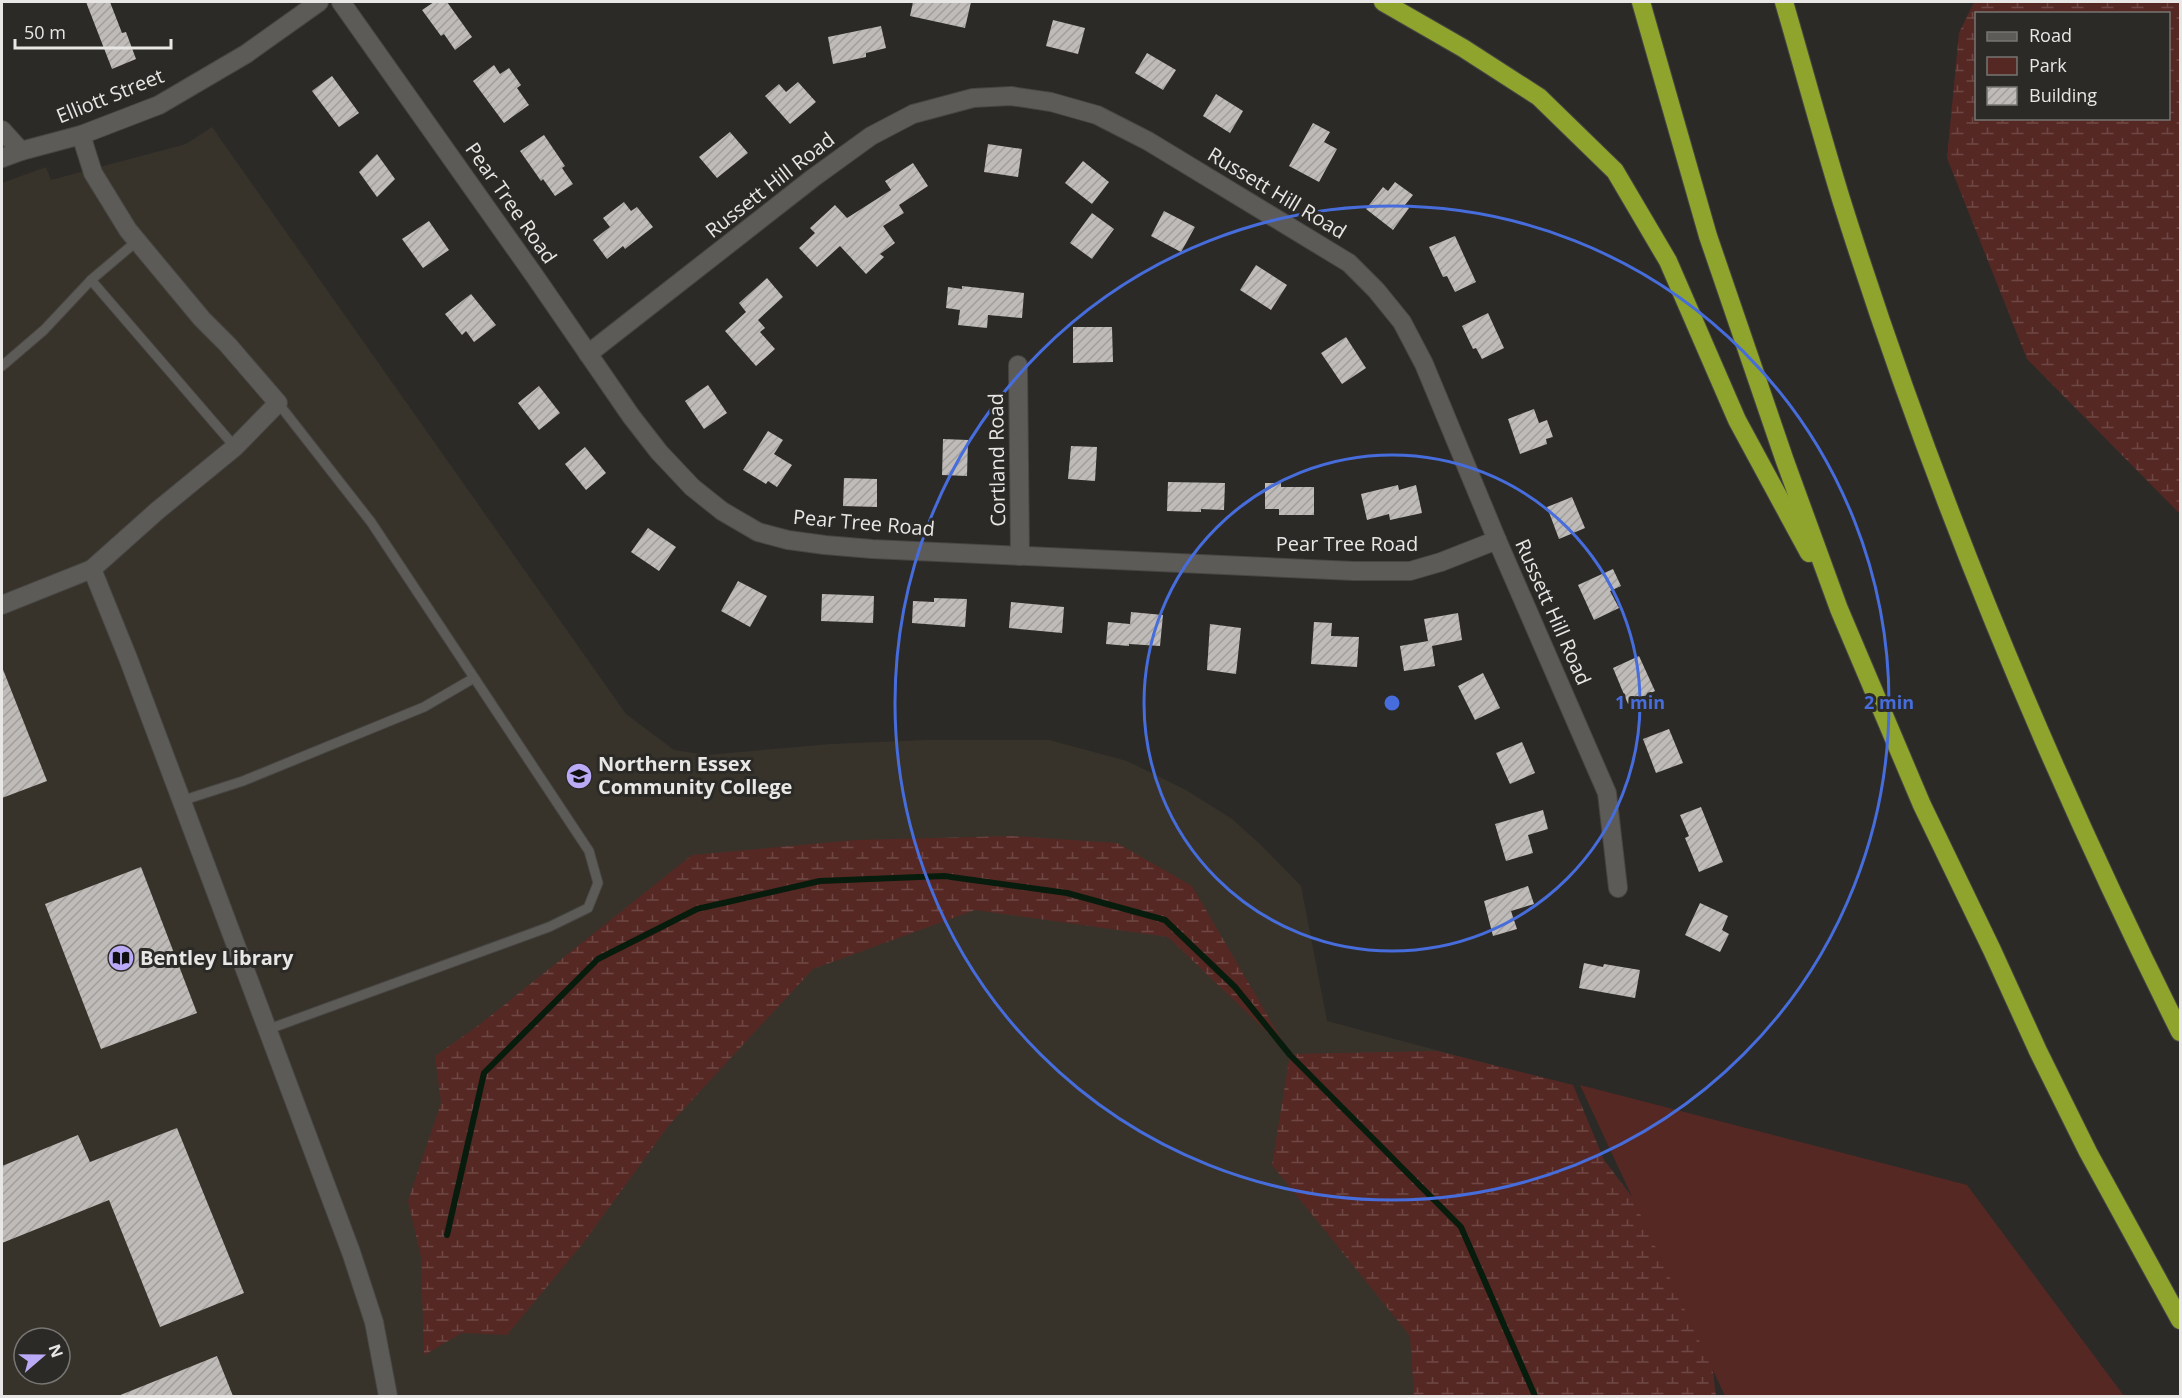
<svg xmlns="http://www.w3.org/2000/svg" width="2182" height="1398" font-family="'Open Sans',sans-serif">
  <defs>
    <pattern id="wetland-marsh" width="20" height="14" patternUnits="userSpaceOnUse" patternTransform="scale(1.5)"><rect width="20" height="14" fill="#562824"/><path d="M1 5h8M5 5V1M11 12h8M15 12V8" fill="none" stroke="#6e4744"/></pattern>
    <pattern id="building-hatch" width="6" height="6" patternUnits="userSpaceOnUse" patternTransform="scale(1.5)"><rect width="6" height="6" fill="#bfbbb8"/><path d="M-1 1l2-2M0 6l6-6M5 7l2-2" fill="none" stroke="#a19e9b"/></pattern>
  </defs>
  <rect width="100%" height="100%" fill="#2b2a27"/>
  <!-- built -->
  <path fill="#37332a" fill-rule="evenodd" d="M212 127 626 714 674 750 707 755 831 744 927 740H1049L1127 761 1186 790 1232 819 1260 844 1301 886 1327 1021 1541 1078 1685 1396H2V183L46 167 51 180 186 144ZM24 1338H60V1374H24Z"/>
  <!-- wetland -->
  <g fill="url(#wetland-marsh)" fill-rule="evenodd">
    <path d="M1974 2H2180V514L2027 359 1947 158 1959 33ZM1976 14H2168V118H1976Z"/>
    <polygon points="1012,836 1117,843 1192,886 1290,1054 1437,1051 1573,1085 1604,1160 1703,1290 1716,1396 1414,1396 1410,1336 1272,1165 1290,1054 1168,937 975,910 813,969 669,1125 584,1242 507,1335 462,1333 424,1355 421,1257 408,1201 441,1103 435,1056 479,1025 692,855 856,840"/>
  </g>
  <!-- park -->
  <polygon fill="#562824" points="1580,1085 1967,1185 2124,1396 1725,1396"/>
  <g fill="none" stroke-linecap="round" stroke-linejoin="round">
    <!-- stream -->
    <polyline stroke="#071c0c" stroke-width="6" points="447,1235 484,1073 598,959 697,909 820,881 944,876 1067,893 1165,920 1235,987 1290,1055 1461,1227 1535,1396"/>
  </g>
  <!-- building -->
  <g fill="url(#building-hatch)">
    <polygon points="86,2 110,2 122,33 126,32 136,59 112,69"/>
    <polygon points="434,2 447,2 472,37 455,50 444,34 441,36 422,10"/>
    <polygon points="913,2 971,2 965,28 910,16"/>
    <polygon points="1053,20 1085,28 1078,54 1046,46"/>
    <polygon points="881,26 886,48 866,53 866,57 833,64 828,37"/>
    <polygon points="1147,53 1176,70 1163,90 1135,73"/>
    <polygon points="494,65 500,74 509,68 521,85 517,88 529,105 504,123 473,81"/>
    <polygon points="332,76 359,113 339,127 312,91"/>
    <polygon points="798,82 816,102 790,124 765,96 779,84 786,92"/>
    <polygon points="1216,94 1243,111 1230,133 1203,116"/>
    <polygon points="1313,123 1330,132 1324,142 1337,149 1319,182 1289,166"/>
    <polygon points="730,132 748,153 717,178 699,157"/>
    <polygon points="544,135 565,166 562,168 573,184 555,196 543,179 541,181 520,151"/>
    <polygon points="988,144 1022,149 1018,177 984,172"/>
    <polygon points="377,154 395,179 377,197 359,172"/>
    <polygon points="1083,161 1109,182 1092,204 1065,183"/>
    <polygon points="913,163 928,186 899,205 904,213 883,226 895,243 880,254 884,257 866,274 840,246 817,267 799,248 815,233 810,228 835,205 847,218 891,190 885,181"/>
    <polygon points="1395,182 1413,195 1405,205 1409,208 1393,230 1366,209 1383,187 1388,191"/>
    <polygon points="624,202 631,211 637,207 653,227 625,249 623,246 607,259 593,240 610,227 603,218"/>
    <polygon points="1164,211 1195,227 1181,252 1151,236"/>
    <polygon points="1092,213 1114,229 1092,259 1070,243"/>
    <polygon points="429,221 449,250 423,268 402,239"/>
    <polygon points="1455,236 1476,282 1455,292 1447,276 1443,277 1429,247"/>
    <polygon points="1256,265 1287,285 1271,310 1240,290"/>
    <polygon points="767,278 783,297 758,320 765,328 760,332 775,349 756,366 725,331 746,312 739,303"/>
    <polygon points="962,286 1024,293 1022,318 988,315 987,328 958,325 960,310 946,308 948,287 962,289"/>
    <polygon points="471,294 496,325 474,342 466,331 462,335 445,314"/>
    <polygon points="1488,313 1504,348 1482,359 1476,348 1473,349 1462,326"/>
    <polygon points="1073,327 1112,327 1113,362 1073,363"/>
    <polygon points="1346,337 1366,368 1342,384 1321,353"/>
    <polygon points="708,385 727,413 704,429 685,401"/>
    <polygon points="539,386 560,413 539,430 518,403"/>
    <polygon points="1534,409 1539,423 1547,420 1553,437 1546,439 1547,444 1520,454 1508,419"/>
    <polygon points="768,431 783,440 774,454 792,465 777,487 768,481 766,484 743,470"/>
    <polygon points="943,439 968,440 967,476 942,475"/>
    <polygon points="1071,446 1097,447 1095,481 1068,479"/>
    <polygon points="585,447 606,473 586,490 565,464"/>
    <polygon points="844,478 877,479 877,507 843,506"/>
    <polygon points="1168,482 1225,483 1224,510 1201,509 1201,512 1167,511"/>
    <polygon points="1265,483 1281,483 1281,487 1314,487 1314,515 1279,515 1279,509 1265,509"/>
    <polygon points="1398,485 1399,490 1416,485 1422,513 1390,520 1389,514 1367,520 1361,494"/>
    <polygon points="1572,497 1585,528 1559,539 1547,507"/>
    <polygon points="648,528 676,547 659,571 631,552"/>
    <polygon points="1613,569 1621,586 1610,591 1619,608 1594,620 1578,585"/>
    <polygon points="738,581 767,596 750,627 721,611"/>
    <polygon points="822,594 874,596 873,623 821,621"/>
    <polygon points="934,598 967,599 965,627 912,623 913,601 934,602"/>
    <polygon points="1011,602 1064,607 1062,633 1009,628"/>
    <polygon points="1131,612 1163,615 1160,646 1129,644 1129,646 1106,644 1108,622 1130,624"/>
    <polygon points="1458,613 1462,640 1432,646 1435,666 1404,671 1400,646 1428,641 1424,619"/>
    <polygon points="1314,622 1332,623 1331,636 1359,637 1357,667 1311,664"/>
    <polygon points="1210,624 1241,628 1236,674 1207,670"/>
    <polygon points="1639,656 1655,691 1628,704 1613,668"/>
    <polygon points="2,667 47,781 2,798"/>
    <polygon points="1483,673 1500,708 1475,720 1458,686"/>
    <polygon points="1669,729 1683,763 1656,773 1643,739"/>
    <polygon points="1522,742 1535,773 1510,784 1496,753"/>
    <polygon points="1701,807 1723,862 1699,872 1685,838 1689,836 1680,815"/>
    <polygon points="1543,810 1548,829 1528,835 1533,853 1506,861 1495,824"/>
    <polygon points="141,867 197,1013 101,1049 45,904"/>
    <polygon points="1528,886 1534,904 1511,911 1517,929 1493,936 1484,901"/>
    <polygon points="1700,903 1728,916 1722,930 1729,934 1720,952 1685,935"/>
    <polygon points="1584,963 1603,967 1604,964 1640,970 1635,998 1579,988"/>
    <polygon points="177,1128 244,1293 160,1327 109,1200 2,1243 2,1166 78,1135 90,1162"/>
    <polygon points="217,1356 233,1396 118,1396"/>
  </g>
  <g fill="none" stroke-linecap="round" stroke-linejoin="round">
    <defs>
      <g id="service">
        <polyline points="91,280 137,241"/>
        <polyline points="2,366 44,330 91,280 235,447"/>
        <polyline points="181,801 243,781 424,707 474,678"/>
        <polyline points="269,1029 549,927 588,908 598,883 589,851 371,522 278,403"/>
      </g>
      <g id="minor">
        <polyline points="341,2 534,275 631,416 659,452 692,487 722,511 758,532 788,540 825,545 872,549 1354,571 1410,571 1441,562 1497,540"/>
        <polyline points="81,135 93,173 128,230 202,319 228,345 278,403 235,447 157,511 92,569 128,658 351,1252 374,1322 388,1396"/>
        <polyline points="21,151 81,135 159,105 246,54 319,2"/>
        <polyline points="588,354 813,178 871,136 913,114 973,98 1011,96 1051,102 1097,115 1148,141 1349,263 1376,290 1402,322 1424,364 1497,540 1607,793 1618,888"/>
        <polyline points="1018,365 1020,556"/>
        <polyline points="2,605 92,569"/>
      </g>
      <polyline id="tertiary" points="2,130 21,151 2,158"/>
      <g id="motorway">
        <polyline points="1383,2 1463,48 1539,97 1615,171 1668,261 1737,420 1809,553"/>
        <polyline points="1641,2 1708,236 1785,461 1839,609 1922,805 1992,950 2038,1051 2088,1152 2180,1320"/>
        <path d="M1784 2C1803 67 1821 134 1841 199 1931 485 2046 764 2180 1032"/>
      </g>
    </defs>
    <!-- service casing -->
    <use href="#service" stroke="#474643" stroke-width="11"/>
    <!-- minor casing -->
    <use href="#minor" stroke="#474643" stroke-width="20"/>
    <!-- tertiary casing -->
    <use href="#tertiary" stroke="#474643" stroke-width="20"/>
    <!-- motorway casing -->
    <use href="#motorway" stroke="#474643" stroke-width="20"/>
    <!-- service -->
    <use href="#service" stroke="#5d5b58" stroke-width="9"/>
    <!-- minor -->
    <use href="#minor" stroke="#5d5b58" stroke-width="18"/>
    <!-- tertiary -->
    <use href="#tertiary" stroke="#5d5b58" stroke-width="18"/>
    <!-- motorway -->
    <use href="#motorway" stroke="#8fa42c" stroke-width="18"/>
  </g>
  <!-- distance rings -->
  <g fill="none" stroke="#466ddb" stroke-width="3">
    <circle cx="1392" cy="703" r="248"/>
    <circle cx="1392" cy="703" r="497"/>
  </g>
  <!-- icons -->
  <defs>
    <symbol id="university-disc" viewBox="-11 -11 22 22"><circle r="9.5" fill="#bbaaf6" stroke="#2b2a27"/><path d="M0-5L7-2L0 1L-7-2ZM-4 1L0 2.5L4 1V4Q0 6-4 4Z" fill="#111"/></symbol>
    <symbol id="library-disc" viewBox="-11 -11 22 22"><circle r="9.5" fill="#bbaaf6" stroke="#2b2a27"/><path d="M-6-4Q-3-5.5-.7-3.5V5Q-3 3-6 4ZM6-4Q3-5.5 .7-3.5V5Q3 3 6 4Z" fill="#111"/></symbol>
  </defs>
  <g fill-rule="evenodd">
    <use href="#university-disc" x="564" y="761" width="30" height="30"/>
    <use href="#library-disc" x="106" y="943" width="30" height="30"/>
  </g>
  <g text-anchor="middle" stroke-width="6" stroke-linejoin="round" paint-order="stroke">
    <!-- street labels -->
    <g font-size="20" fill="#e8e7e5" stroke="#2b2a27">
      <text transform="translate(110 96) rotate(-22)" y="7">Elliott Street</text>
      <text transform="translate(770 185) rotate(-38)" y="7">Russett Hill Road</text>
      <text transform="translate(1277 193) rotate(31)" y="7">Russett Hill Road</text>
      <text transform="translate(511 203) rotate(55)" y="7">Pear Tree Road</text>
      <text transform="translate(997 460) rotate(-91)" y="7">Cortland Road</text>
      <text transform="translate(864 523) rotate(5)" y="7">Pear Tree Road</text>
      <text x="1347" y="551">Pear Tree Road</text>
      <text transform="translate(1553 612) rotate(66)" y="7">Russett Hill Road</text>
    </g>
    <!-- poi labels -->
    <g font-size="20" font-weight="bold" fill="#e8e7e5" stroke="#2b2a27" text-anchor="start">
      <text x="598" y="771">Northern Essex<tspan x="598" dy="23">Community College</tspan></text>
      <text x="140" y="965">Bentley Library</text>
    </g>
  </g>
  <circle cx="1392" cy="703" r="9" fill="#466ddb" stroke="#2b2a27" stroke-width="3"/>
  <g font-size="18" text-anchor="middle" font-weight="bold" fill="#466ddb" stroke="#2b2a27" stroke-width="6" stroke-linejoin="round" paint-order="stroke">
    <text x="1640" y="709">1 min</text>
    <text x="1889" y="709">2 min</text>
  </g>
  <!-- border -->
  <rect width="2182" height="1398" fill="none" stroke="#e8e7e5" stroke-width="6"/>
  <!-- legend -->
  <rect x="1975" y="12" width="195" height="108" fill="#2b2a27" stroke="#777673" stroke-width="1.5"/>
  <rect x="1987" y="32" width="30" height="9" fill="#5d5b58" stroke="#777673" stroke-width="1.5"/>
  <text x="2029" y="42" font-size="18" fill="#e8e7e5">Road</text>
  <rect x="1987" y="57" width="30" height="18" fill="#562824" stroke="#777673" stroke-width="1.5"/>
  <text x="2029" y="72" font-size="18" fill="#e8e7e5">Park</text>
  <rect x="1987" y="87" width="30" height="18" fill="url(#building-hatch)" stroke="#777673" stroke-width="1.5"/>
  <text x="2029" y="102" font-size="18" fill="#e8e7e5">Building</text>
  <!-- north arrow -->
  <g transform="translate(42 1356) rotate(70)"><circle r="28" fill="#2b2a27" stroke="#777673" stroke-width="1.5"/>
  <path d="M0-4.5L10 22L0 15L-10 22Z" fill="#bbaaf6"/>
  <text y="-9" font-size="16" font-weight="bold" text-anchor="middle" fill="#e8e7e5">N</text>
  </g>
  <!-- scale -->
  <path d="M15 39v9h156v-9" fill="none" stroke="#e8e7e5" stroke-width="3"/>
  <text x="24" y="39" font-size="18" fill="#e8e7e5" stroke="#2b2a27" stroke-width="4.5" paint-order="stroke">50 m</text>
</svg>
